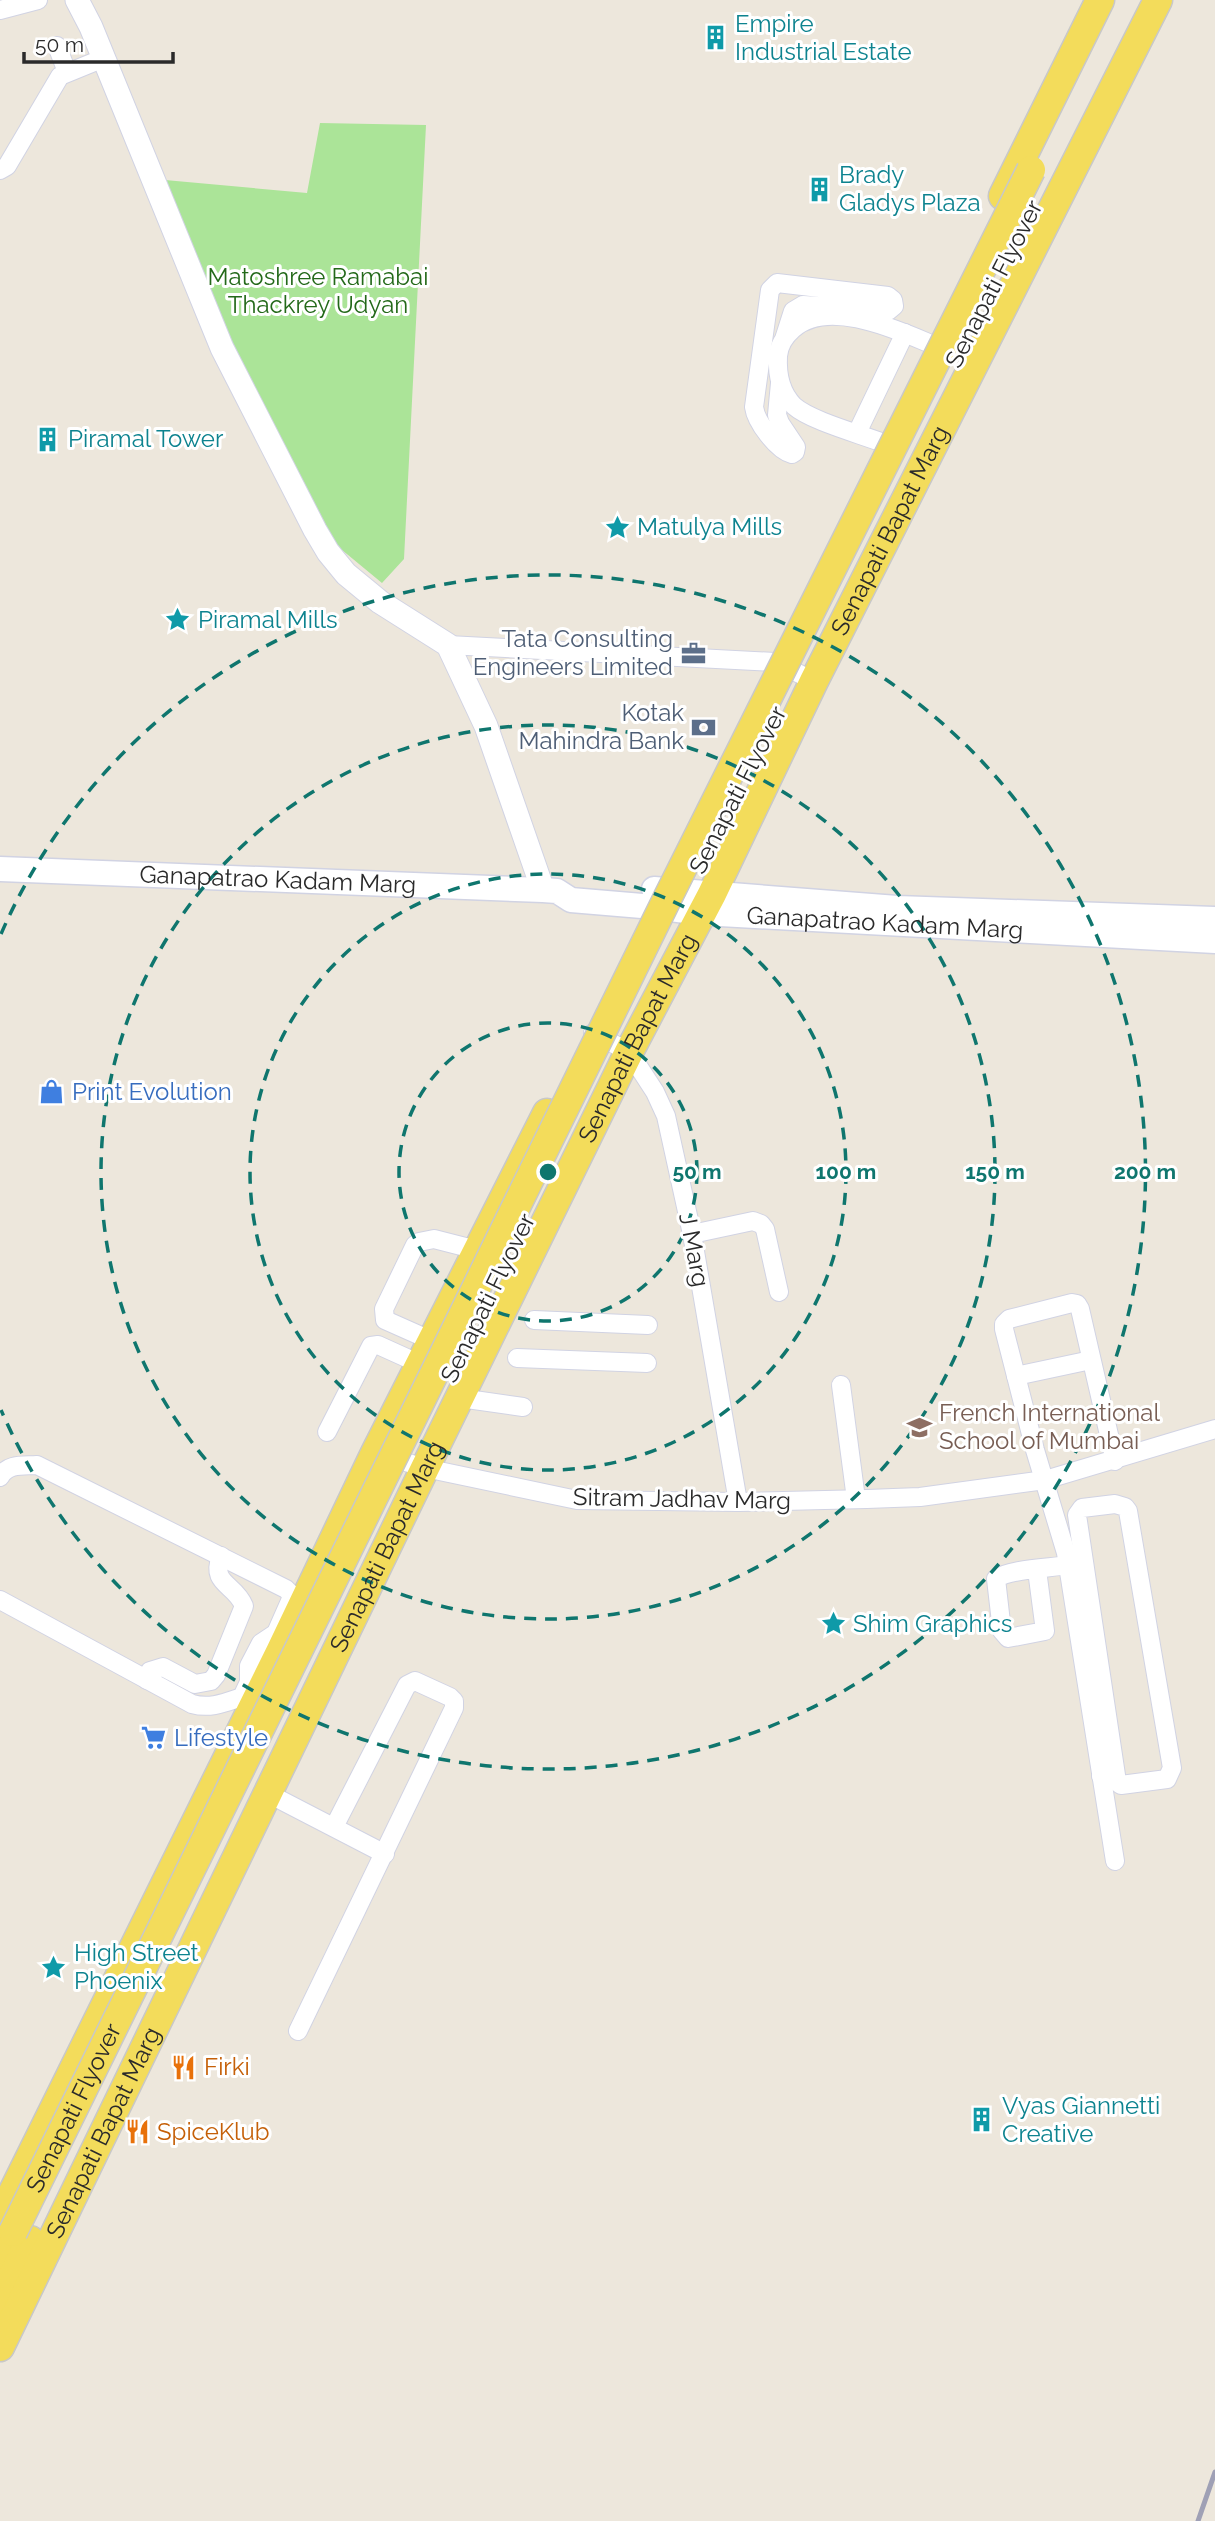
<svg xmlns="http://www.w3.org/2000/svg" width="1215" height="2521" font-family="Raleway,sans-serif">
  <rect width="100%" height="100%" fill="#ede7dc"/>
  <!-- green -->
  <polygon fill="#abe498" points="320,123 426,125 404,559 382,583 336,545 277,450 165,180 307,193"/>
  <g fill="none" stroke-linecap="round" stroke-linejoin="round">
    <defs>
      <g id="minor">
        <polyline points="0,10 38,0"/>
        <polyline points="57,46 67,72"/>
        <polyline points="0,170 7,166 60,76 104,58"/>
        <path d="M780 383 777 415 780 423 796 447 795 452 792 454C777 450 756 422 754 407L770 290 777 283 888 296 893 300 894 306 888 311 803 305 793 311 785 336"/>
        <polyline points="857,433 905,333"/>
        <path d="M883 443C860 434 811 421 794 406 781 393 777 374 778 356 779 345 785 336 793 329 827 298 895 329 931 344"/>
        <polyline points="448,645 775,662 814,681"/>
        <polyline points="593,1033 629,1052 655,1092 666,1116 692,1234 738,1502"/>
        <polyline points="692,1234 753,1221 761,1224 765,1229 779,1292"/>
        <polyline points="534,1320 648,1325"/>
        <polyline points="421,1336 385,1320 384,1309 415,1245 419,1242 434,1239 477,1250"/>
        <polyline points="517,1358 647,1363"/>
        <polyline points="1016,1376 1091,1360"/>
        <polyline points="841,1385 856,1499"/>
        <polyline points="460,1398 523,1407"/>
        <polyline points="327,1432 371,1346 378,1345 420,1364"/>
        <polyline points="386,1456 425,1468 577,1500 738,1502 867,1499 920,1497 1045,1480 1215,1429"/>
        <polyline points="1115,1461 1080,1309 1077,1304 1072,1303 1009,1319 1004,1324 1004,1329 1035,1450 1066,1553 1115,1861"/>
        <path d="M0 1477C8 1463 23 1466 37 1465L286 1589 291 1594V1599L276 1633 261 1643 249 1666V1682L242 1697C224 1703 210 1709 192 1704L0 1600"/>
        <path d="M1037 1570 1045 1631 1008 1638 1002 1631 996 1579C1008 1569 1050 1568 1068 1565"/>
        <path d="M147 1680 150 1671 163 1667 195 1684 211 1681 216 1675 244 1606C235 1583 210 1585 221 1556"/>
        <polyline points="1101,1776 1116,1775 1117,1782 1121,1785 1167,1779 1172,1768 1128,1511 1125,1507 1115,1504 1082,1508 1077,1515 1116,1775"/>
        <polyline points="269,1794 385,1854"/>
        <polyline points="298,2031 454,1708 454,1701 450,1697 415,1681 407,1685 334,1827"/>
      </g>
      <polyline id="tertiary" points="77,0 91,27 222,348 315,530 328,552 346,574 380,602 448,645 486,726 543,890"/>
      <g id="secondary">
        <path id="s1" d="M0 869 543 890 557 891 571 900 654 907 702 913 1215 941"/>
        <polyline points="654,889 897,908 1215,919"/>
      </g>
      <g id="primary">
        <polyline points="1003,196 1100,0"/>
        <polyline points="0,2218 280,1652 375,1453 547,1113"/>
        <polyline points="0,2257 13,2232"/>
        <polyline points="0,2303 30,2240"/>
        <path id="s2" d="M0 2347 425 1468 629 1052 712 894 814 681 1158 0"/>
      </g>
    </defs>
    <!-- minor casing -->
    <use href="#minor" stroke="#d1d3e3" stroke-width="20"/>
    <!-- tertiary casing -->
    <use href="#tertiary" stroke="#d1d3e3" stroke-width="25"/>
    <!-- secondary casing -->
    <use href="#secondary" stroke="#d1d3e3" stroke-width="27"/>
    <!-- primary casing -->
    <use href="#primary" stroke="#c8c8c8" stroke-width="31"/>
    <!-- minor -->
    <use href="#minor" stroke="#fff" stroke-width="18"/>
    <!-- tertiary -->
    <use href="#tertiary" stroke="#fff" stroke-width="23"/>
    <!-- secondary -->
    <use href="#secondary" stroke="#fff" stroke-width="24"/>
    <!-- primary -->
    <use href="#primary" stroke="#f3dc5b" stroke-width="28"/>
    <!-- rail -->
    <polyline stroke="#9fa0b5" stroke-width="5" points="1198,2521 1215,2472"/>
    <defs>
      <g id="primary-bridge">
        <path id="s3" d="M13 2232 668 897 1031 170"/>
      </g>
    </defs>
    <!-- primary-bridge casing -->
    <use href="#primary-bridge" stroke="#c8c8c8" stroke-width="31" stroke-linecap="butt"/>
    <!-- primary-bridge -->
    <use href="#primary-bridge" stroke="#f3dc5b" stroke-width="28"/>
  </g>
  <!-- distance rings -->
  <g fill="none" stroke="#0f766e" stroke-width="3.5" stroke-dasharray="12 9">
    <circle cx="548" cy="1172" r="149"/>
    <circle cx="548" cy="1172" r="298"/>
    <circle cx="548" cy="1172" r="447"/>
    <path d="M1 934A597 597 0 1 1 1 1410"/>
  </g>
  <!-- icons -->
  <defs>
    <symbol id="building-bare" viewBox="-9 -9 18 18"><path d="M-4-6H4V6H1V3H-1V6H-4ZM-2.5-4.3h1.7v1.8h-1.7ZM.8-4.3h1.7v1.8H.8ZM-2.5-1h1.7V.8h-1.7ZM.8-1h1.7V.8H.8Z" fill="#0f9aa8" stroke="#fff" stroke-width="2.5" paint-order="stroke"/></symbol>
    <symbol id="sight-bare" viewBox="-9 -9 18 18"><path d="M0-6L1.8-2.2L6-1.7L2.9 1.2L3.7 5.4L0 3.3L-3.7 5.4L-2.9 1.2L-6-1.7L-1.8-2.2Z" fill="#0f9aa8" stroke="#fff" stroke-width="2.5" paint-order="stroke"/></symbol>
    <symbol id="office-bare" viewBox="-9 -9 18 18"><path d="M-6-3h4V-5.5h4V-3h4V5H-6ZM-1-4.5V-3h2v-1.5ZM-6 0V1H6V0Z" fill="#5c6f8a" stroke="#fff" stroke-width="2.5" paint-order="stroke"/></symbol>
    <symbol id="bank-bare" viewBox="-9 -9 18 18"><path d="M-6-4H6V4H-6ZM0-2.3a2.3 2.3 0 1 0 0 4.6a2.3 2.3 0 1 0 0-4.6Z" fill="#5c6f8a" stroke="#fff" stroke-width="2.5" paint-order="stroke"/></symbol>
    <symbol id="shop-bare" viewBox="-9 -9 18 18"><path d="M-5-2.5h2.3a2.7 3.5 0 0 1 5.4 0H5L5.5 6h-11ZM-1.5-2.5h3a1.5 2.3 0 0 0-3 0Z" fill="#3f7fe0" stroke="#fff" stroke-width="2.5" paint-order="stroke"/></symbol>
    <symbol id="school-bare" viewBox="-9 -9 18 18"><path d="M0-5L7-2L0 1L-7-2ZM-4 1L0 2.5L4 1V4Q0 6-4 4Z" fill="#8d6e63" stroke="#fff" stroke-width="2.5" paint-order="stroke"/></symbol>
    <symbol id="supermarket-bare" viewBox="-9 -9 18 18"><path d="M-6-5.5h2.5l.6 2H6L4.5 2H-2.5L-4.4-4H-6ZM-1.5 3.2a1.3 1.3 0 1 0 .1 0ZM3 3.2a1.3 1.3 0 1 0 .1 0Z" fill="#3f7fe0" stroke="#fff" stroke-width="2.5" paint-order="stroke"/></symbol>
    <symbol id="restaurant-bare" viewBox="-9 -9 18 18"><path d="M-5-6h1v4h1v-4h1v4h1v-4h1v5L-1.5 .5V6h-2V.5L-5-1ZM5-6V6H3V1.5H1.5Q1.5-4 5-6Z" fill="#e8710a" stroke="#fff" stroke-width="2.5" paint-order="stroke"/></symbol>
  </defs>
  <g fill-rule="evenodd">
    <use href="#building-bare" x="698" y="20" width="35" height="35"/>
    <use href="#building-bare" x="802" y="172" width="35" height="35"/>
    <use href="#building-bare" x="30" y="422" width="35" height="35"/>
    <use href="#sight-bare" x="600" y="510" width="35" height="35"/>
    <use href="#sight-bare" x="160" y="602" width="35" height="35"/>
    <use href="#office-bare" x="676" y="636" width="35" height="35"/>
    <use href="#bank-bare" x="686" y="710" width="35" height="35"/>
    <use href="#shop-bare" x="34" y="1074" width="35" height="35"/>
    <use href="#school-bare" x="902" y="1410" width="35" height="35"/>
    <use href="#sight-bare" x="816" y="1606" width="35" height="35"/>
    <use href="#supermarket-bare" x="136" y="1720" width="35" height="35"/>
    <use href="#sight-bare" x="36" y="1950" width="35" height="35"/>
    <use href="#restaurant-bare" x="166" y="2050" width="35" height="35"/>
    <use href="#building-bare" x="964" y="2102" width="35" height="35"/>
    <use href="#restaurant-bare" x="120" y="2114" width="35" height="35"/>
  </g>
  <g text-anchor="middle" stroke-width="6" stroke-linejoin="round" paint-order="stroke">
    <!-- culture labels -->
    <g font-size="24" fill="#0d838f" stroke="#fff" text-anchor="start">
      <text x="735" y="32">Empire<tspan x="735" dy="28">Industrial Estate</tspan></text>
      <text x="839" y="183">Brady<tspan x="839" dy="28">Gladys Plaza</tspan></text>
      <text x="68" y="447">Piramal Tower</text>
      <text x="637" y="535">Matulya Mills</text>
      <text x="198" y="628">Piramal Mills</text>
      <text x="853" y="1632">Shim Graphics</text>
      <text x="74" y="1961">High Street<tspan x="74" dy="28">Phoenix</tspan></text>
      <text x="1002" y="2114">Vyas Giannetti<tspan x="1002" dy="28">Creative</tspan></text>
    </g>
    <!-- park labels -->
    <g font-size="24" fill="#236919" stroke="#fff">
      <text x="318" y="285">Matoshree Ramabai<tspan x="318" dy="28">Thackrey Udyan</tspan></text>
    </g>
    <!-- street labels -->
    <g font-size="24" fill="#2a2a2a" stroke="#fff">
      <text transform="translate(994 284) rotate(-63)" y="8">Senapati Flyover</text>
      <text dy="8" stroke="none"><textPath href="#s2" startOffset="2023">Senapati Bapat Marg</textPath></text>
      <text transform="translate(738 790) rotate(-63)" y="8">Senapati Flyover</text>
      <text dy="8" stroke="none"><textPath href="#s1" startOffset="278">Ganapatrao Kadam Marg</textPath></text>
      <text dy="8" stroke="none"><textPath href="#s1" startOffset="889">Ganapatrao Kadam Marg</textPath></text>
      <text dy="8" stroke="none"><textPath href="#s2" startOffset="1456">Senapati Bapat Marg</textPath></text>
      <text transform="translate(694 1250) rotate(79)" y="8">J Marg</text>
      <text transform="translate(488 1298) rotate(-64)" y="8">Senapati Flyover</text>
      <text transform="translate(682 1499) rotate(1)" y="8">Sitram Jadhav Marg</text>
      <text dy="8" stroke="none"><textPath href="#s2" startOffset="889">Senapati Bapat Marg</textPath></text>
      <text dy="8" stroke="none"><textPath href="#s3" startOffset="138">Senapati Flyover</textPath></text>
      <text dy="8" stroke="none"><textPath href="#s2" startOffset="238">Senapati Bapat Marg</textPath></text>
    </g>
    <!-- service labels -->
    <g font-size="24" fill="#4e5e75" stroke="#fff" text-anchor="end">
      <text x="673" y="647">Tata Consulting<tspan x="673" dy="28">Engineers Limited</tspan></text>
      <text x="684" y="721">Kotak<tspan x="684" dy="28">Mahindra Bank</tspan></text>
    </g>
    <!-- shop labels -->
    <g font-size="24" fill="#366cbe" stroke="#fff" text-anchor="start">
      <text x="72" y="1100">Print Evolution</text>
      <text x="174" y="1746">Lifestyle</text>
    </g>
    <!-- education labels -->
    <g font-size="24" fill="#785e54" stroke="#fff" text-anchor="start">
      <text x="939" y="1421">French International<tspan x="939" dy="28">School of Mumbai</tspan></text>
    </g>
    <!-- food labels -->
    <g font-size="24" fill="#c56008" stroke="#fff" text-anchor="start">
      <text x="204" y="2075">Firki</text>
      <text x="157" y="2140">SpiceKlub</text>
    </g>
  </g>
  <circle cx="548" cy="1172" r="10" fill="#0f766e" stroke="#fff" stroke-width="3.5"/>
  <g font-size="21" text-anchor="middle" font-weight="bold" fill="#0f766e" stroke="#fff" stroke-width="6" stroke-linejoin="round" paint-order="stroke">
    <text x="697" y="1179">50 m</text>
    <text x="846" y="1179">100 m</text>
    <text x="995" y="1179">150 m</text>
    <text x="1145" y="1179">200 m</text>
  </g>
  <!-- scale -->
  <path d="M24 52v10h149v-10" fill="none" stroke="#2a2a2a" stroke-width="3.5"/>
  <text x="35" y="52" font-size="21" fill="#2a2a2a" stroke="#ffffff" stroke-width="5" paint-order="stroke">50 m</text>
</svg>
